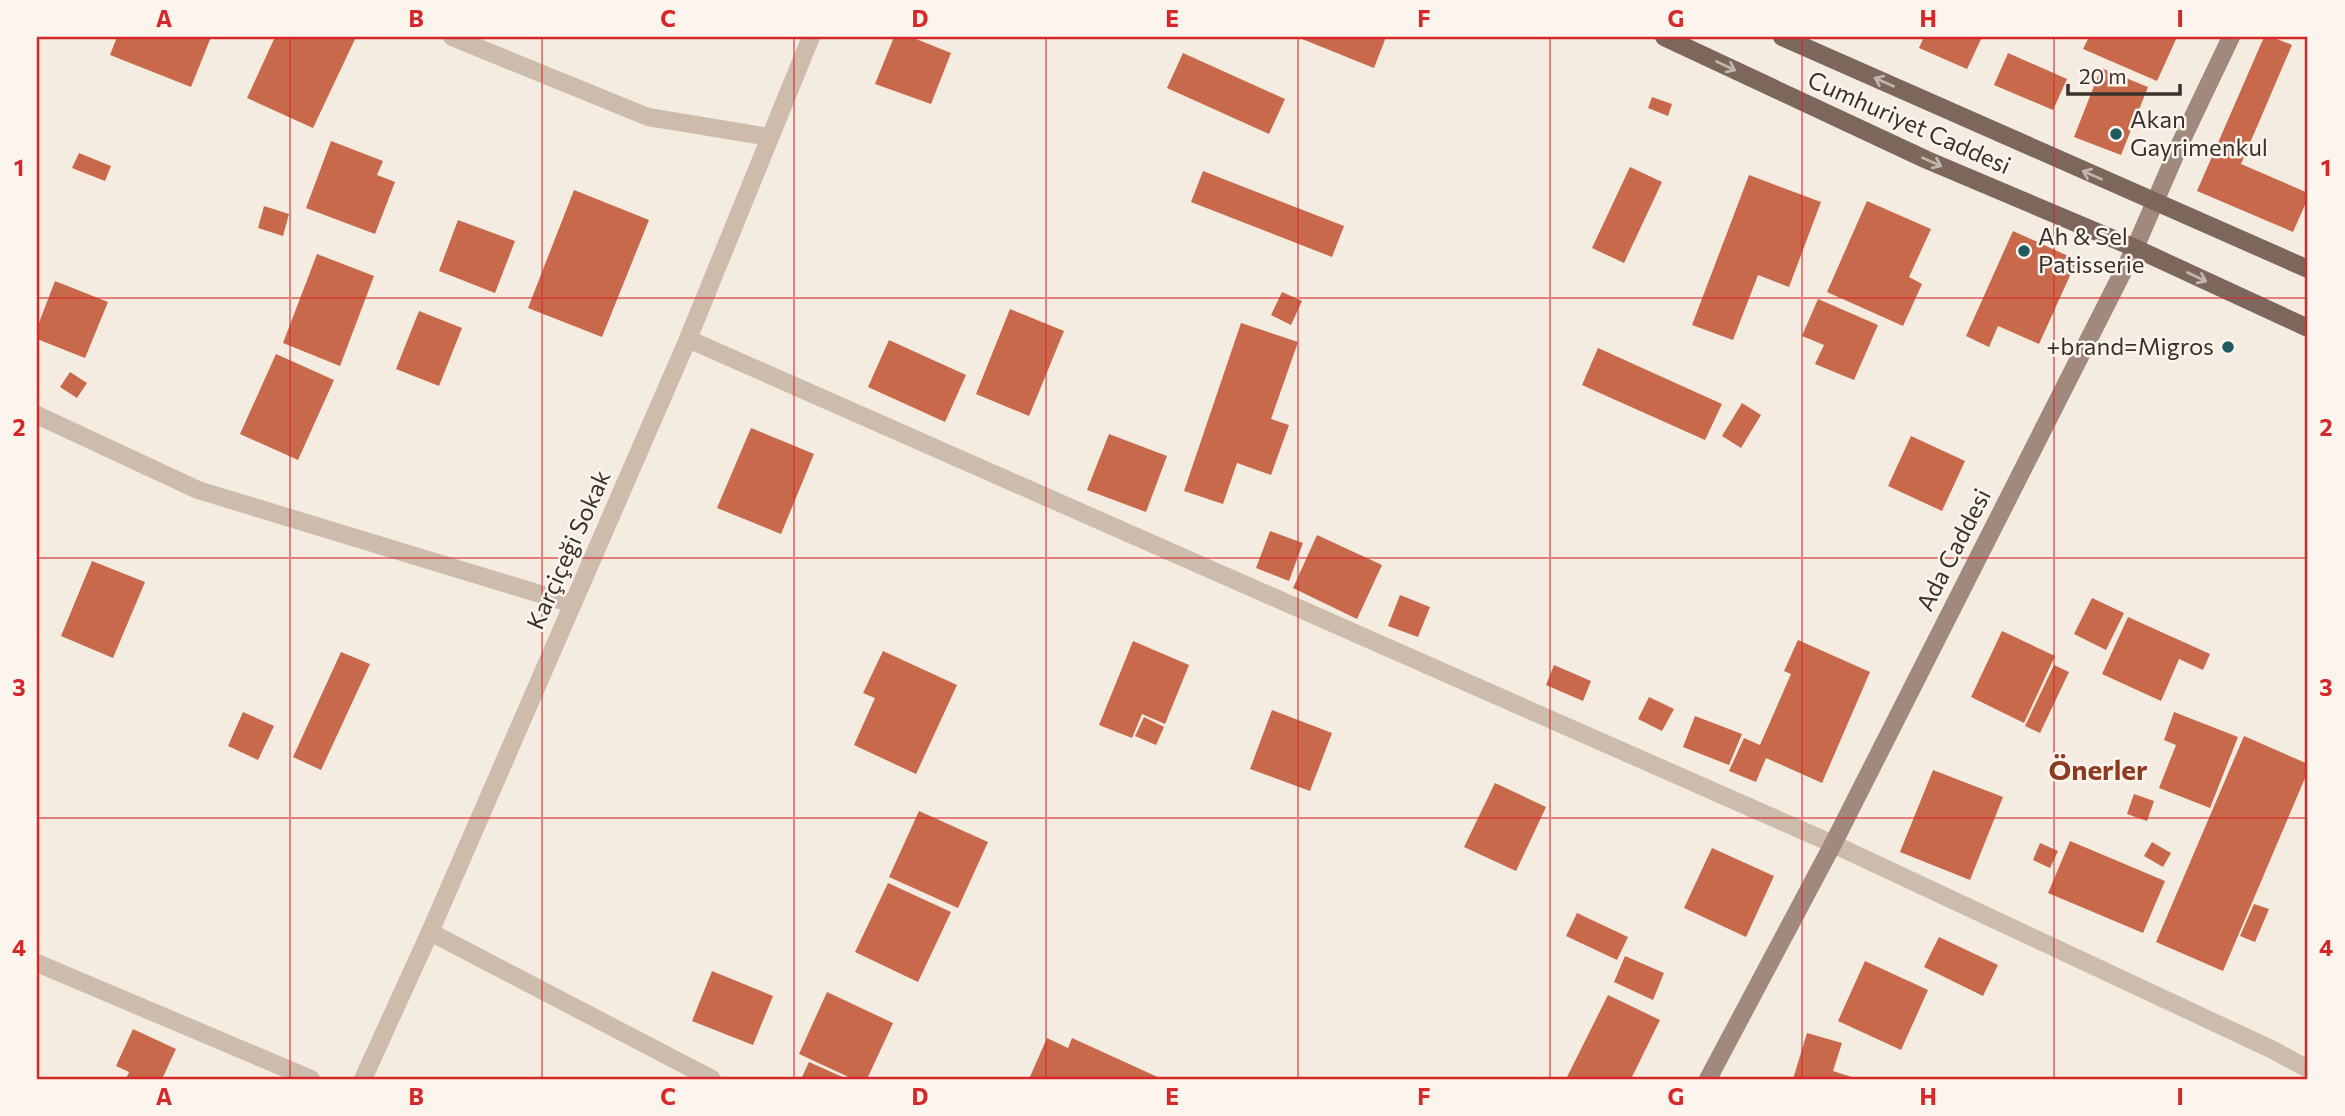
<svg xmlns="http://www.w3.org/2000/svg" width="2345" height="1116" font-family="Commissioner,sans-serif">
  <rect width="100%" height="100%" fill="#f4ebe1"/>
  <!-- building -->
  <g fill="#c8694b">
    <polygon points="117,37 211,37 191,87 110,55"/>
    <polygon points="275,37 356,37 313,128 247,98"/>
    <polygon points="894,37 911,37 951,53 931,104 875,84"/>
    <polygon points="1303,37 1386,37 1374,68 1302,39"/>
    <polygon points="1924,37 1982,37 1967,69 1919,48"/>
    <polygon points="2089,37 2177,37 2157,81 2083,49"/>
    <polygon points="2264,37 2272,37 2292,45 2241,164 2308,193 2308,198 2293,232 2197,191"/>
    <polygon points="1183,53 1285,99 1269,134 1167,88"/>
    <polygon points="2008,53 2067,79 2053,110 1994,85"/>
    <polygon points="2101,68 2148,87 2121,155 2074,137"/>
    <polygon points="1652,97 1672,104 1668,116 1648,108"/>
    <polygon points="331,141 383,161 377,175 395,182 375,234 306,208"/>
    <polygon points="79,153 111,166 105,181 72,168"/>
    <polygon points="1630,167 1662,182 1624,263 1592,248"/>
    <polygon points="1203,171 1344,226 1332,257 1191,202"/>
    <polygon points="1749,175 1821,202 1789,287 1758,275 1733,340 1692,325"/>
    <polygon points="574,190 649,220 602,337 528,308"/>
    <polygon points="1867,201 1931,229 1909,277 1922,284 1903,326 1827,292"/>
    <polygon points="264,206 289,214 283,236 258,228"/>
    <polygon points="458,220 515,241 495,293 439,271"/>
    <polygon points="2013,231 2077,260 2039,344 1998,326 1989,347 1966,336"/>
    <polygon points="317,254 374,276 340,366 283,343"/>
    <polygon points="55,281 108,302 85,358 37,339 37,328"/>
    <polygon points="1282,292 1302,301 1291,325 1271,315"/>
    <polygon points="1818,299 1878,325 1854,380 1815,364 1824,345 1802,336"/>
    <polygon points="1010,309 1064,331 1029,416 976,394"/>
    <polygon points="419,311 462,328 439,386 396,369"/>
    <polygon points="1241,323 1298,342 1271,419 1289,425 1271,475 1237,463 1223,504 1184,491"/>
    <polygon points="889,340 966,375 945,422 868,387"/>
    <polygon points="1598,348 1722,404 1705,440 1582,385"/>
    <polygon points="276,354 334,380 298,460 240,434"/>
    <polygon points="70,372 87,383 77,398 60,387"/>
    <polygon points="1742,403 1761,415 1741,448 1722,436"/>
    <polygon points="751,428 814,454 781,534 717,508"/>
    <polygon points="1109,434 1167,456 1146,512 1087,490"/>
    <polygon points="1911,436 1965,461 1942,511 1888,486"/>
    <polygon points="1270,531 1303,543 1289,581 1256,568"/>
    <polygon points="1317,535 1382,565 1357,619 1293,588"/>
    <polygon points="92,561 145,582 113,658 61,636"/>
    <polygon points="1400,595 1430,607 1418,637 1388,626"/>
    <polygon points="2092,598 2124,613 2106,650 2074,634"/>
    <polygon points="2128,617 2210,654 2203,670 2179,659 2161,701 2102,674"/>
    <polygon points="2002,631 2055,656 2024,723 1971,697"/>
    <polygon points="1798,640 1870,672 1822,783 1766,758 1756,782 1729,771 1744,738 1760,745 1791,674 1784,671"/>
    <polygon points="1133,641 1189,665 1165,724 1142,714 1132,738 1099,725"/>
    <polygon points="883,651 957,685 916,774 854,745 875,698 863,693"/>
    <polygon points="341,652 370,664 321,770 293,757"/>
    <polygon points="1554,665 1591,681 1583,701 1546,685"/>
    <polygon points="2054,665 2069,672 2040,733 2025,726"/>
    <polygon points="1649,697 1674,709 1662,731 1638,719"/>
    <polygon points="1272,710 1332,733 1310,791 1250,769"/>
    <polygon points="243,712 274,726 258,760 228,746"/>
    <polygon points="2174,712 2238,737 2210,808 2159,788 2176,745 2164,740"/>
    <polygon points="1695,716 1742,734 1729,765 1683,747"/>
    <polygon points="1144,717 1164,727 1156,745 1135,736"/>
    <polygon points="2244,736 2308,764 2308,771 2223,971 2156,942"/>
    <polygon points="1933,770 2003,797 1970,880 1900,852"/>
    <polygon points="1495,783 1546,807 1516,871 1464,847"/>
    <polygon points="2134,794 2154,801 2147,821 2127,814"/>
    <polygon points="919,811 988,842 958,908 889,877"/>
    <polygon points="2070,841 2165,881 2143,933 2048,893"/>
    <polygon points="2152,842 2171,853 2163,867 2144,856"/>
    <polygon points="2040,843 2058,851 2050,868 2033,860"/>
    <polygon points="1712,848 1774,876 1746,937 1684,908"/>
    <polygon points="888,883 951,912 918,982 855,952"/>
    <polygon points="2254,904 2269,909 2255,942 2240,936"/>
    <polygon points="1577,913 1628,937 1617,960 1566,936"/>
    <polygon points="1939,937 1998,965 1983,996 1924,967"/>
    <polygon points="1625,956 1664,973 1653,1000 1614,982"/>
    <polygon points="1865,961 1928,990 1901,1050 1838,1021"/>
    <polygon points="712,971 773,996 753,1045 692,1021"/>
    <polygon points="827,992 893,1023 867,1079 853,1079 799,1054"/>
    <polygon points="1608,995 1660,1020 1631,1079 1566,1079"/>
    <polygon points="133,1029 176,1049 162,1079 126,1079 129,1072 116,1066"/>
    <polygon points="1807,1033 1842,1043 1833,1071 1858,1079 1793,1079"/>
    <polygon points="1047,1038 1068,1048 1072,1038 1162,1079 1029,1079"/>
    <polygon points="809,1062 847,1079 801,1079"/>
  </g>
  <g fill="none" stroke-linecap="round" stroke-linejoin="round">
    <!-- minor -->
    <g stroke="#cdbbac" stroke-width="18">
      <polyline points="452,37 648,117 770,137"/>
      <polyline points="688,339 1833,844 2273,1050 2308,1069"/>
      <polyline points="37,415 198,490 573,604"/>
      <polyline points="430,932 712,1079"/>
      <polyline points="37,963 311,1079"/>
      <polyline points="363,1079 430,932 688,339 811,37"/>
    </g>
    <!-- secondary -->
    <polyline stroke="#a18a7d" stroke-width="18" points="1708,1079 1833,844 2135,248 2180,144 2231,37"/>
    <!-- primary -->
    <g stroke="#7d675c" stroke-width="18">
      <polyline points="1664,37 1927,160 2135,248 2308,328"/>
      <polyline points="1782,37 2308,269"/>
    </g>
  </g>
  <!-- one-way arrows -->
  <defs><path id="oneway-shaft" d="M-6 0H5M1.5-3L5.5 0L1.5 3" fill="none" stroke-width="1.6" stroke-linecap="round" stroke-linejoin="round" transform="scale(1.75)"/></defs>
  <g stroke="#c2b5ac">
    <use href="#oneway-shaft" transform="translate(1726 66) rotate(25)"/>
    <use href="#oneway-shaft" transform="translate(1884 82) rotate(-156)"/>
    <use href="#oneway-shaft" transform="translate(1932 162) rotate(24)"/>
    <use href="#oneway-shaft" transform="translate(2092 175) rotate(-156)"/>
    <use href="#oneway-shaft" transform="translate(2197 277) rotate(25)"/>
  </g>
  <!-- grid -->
  <path fill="none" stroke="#d62828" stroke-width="2" stroke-opacity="0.55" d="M290 37V1079M542 37V1079M794 37V1079M1046 37V1079M1298 37V1079M1550 37V1079M1802 37V1079M2054 37V1079M37 298H2308M37 558H2308M37 818H2308"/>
  <!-- markers -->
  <g fill="#1f5a5e" stroke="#fbf5ee" stroke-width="2.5">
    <circle cx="2116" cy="134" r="7"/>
    <circle cx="2024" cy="251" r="7"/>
    <circle cx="2228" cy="347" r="7"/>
  </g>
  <g text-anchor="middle" stroke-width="5" stroke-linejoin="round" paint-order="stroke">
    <!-- poi labels -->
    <g font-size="24" fill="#3b302b" stroke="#fbf5ee" text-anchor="start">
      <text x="2130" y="128">Akan<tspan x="2130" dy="28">Gayrimenkul</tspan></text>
      <text x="2038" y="245">Ah &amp; Sel<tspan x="2038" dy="28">Patisserie</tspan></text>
      <text x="2214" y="355" text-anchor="end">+brand=Migros</text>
    </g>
    <!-- street labels -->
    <g font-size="24" fill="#3b302b" stroke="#fbf5ee">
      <text transform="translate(1909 123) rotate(24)" y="8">Cumhuriyet Caddesi</text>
      <text transform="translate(569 550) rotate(-66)" y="8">Karçiçeği Sokak</text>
      <text transform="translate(1954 550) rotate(-63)" y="8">Ada Caddesi</text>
    </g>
    <!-- quarter labels -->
    <g font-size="28" font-weight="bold" fill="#8c3b22" stroke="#fbf5ee">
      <text x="2098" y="780">Önerler</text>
    </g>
  </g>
  <!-- border -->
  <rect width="2345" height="1116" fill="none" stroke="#fbf5ee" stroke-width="77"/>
  <!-- scale -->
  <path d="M2068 84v10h112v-10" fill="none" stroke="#3b302b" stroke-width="3.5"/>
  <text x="2079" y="84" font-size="21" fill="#3b302b" stroke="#fbf5ee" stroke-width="5" paint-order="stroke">20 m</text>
  <rect x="38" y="38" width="2268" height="1040" fill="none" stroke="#d62828" stroke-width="2.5"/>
  <g font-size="23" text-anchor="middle" font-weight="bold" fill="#d62828">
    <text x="164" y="27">A</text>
    <text x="416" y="27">B</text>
    <text x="668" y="27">C</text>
    <text x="920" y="27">D</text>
    <text x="1172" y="27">E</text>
    <text x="1424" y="27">F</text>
    <text x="1676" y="27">G</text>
    <text x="1928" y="27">H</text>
    <text x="2180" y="27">I</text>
    <text x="19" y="176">1</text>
    <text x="2326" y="176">1</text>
    <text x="19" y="436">2</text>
    <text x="2326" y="436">2</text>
    <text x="19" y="696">3</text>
    <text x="2326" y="696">3</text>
    <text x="19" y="956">4</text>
    <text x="2326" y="956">4</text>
    <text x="164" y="1105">A</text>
    <text x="416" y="1105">B</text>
    <text x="668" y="1105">C</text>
    <text x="920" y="1105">D</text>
    <text x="1172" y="1105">E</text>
    <text x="1424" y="1105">F</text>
    <text x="1676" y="1105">G</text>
    <text x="1928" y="1105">H</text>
    <text x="2180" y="1105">I</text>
  </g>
</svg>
